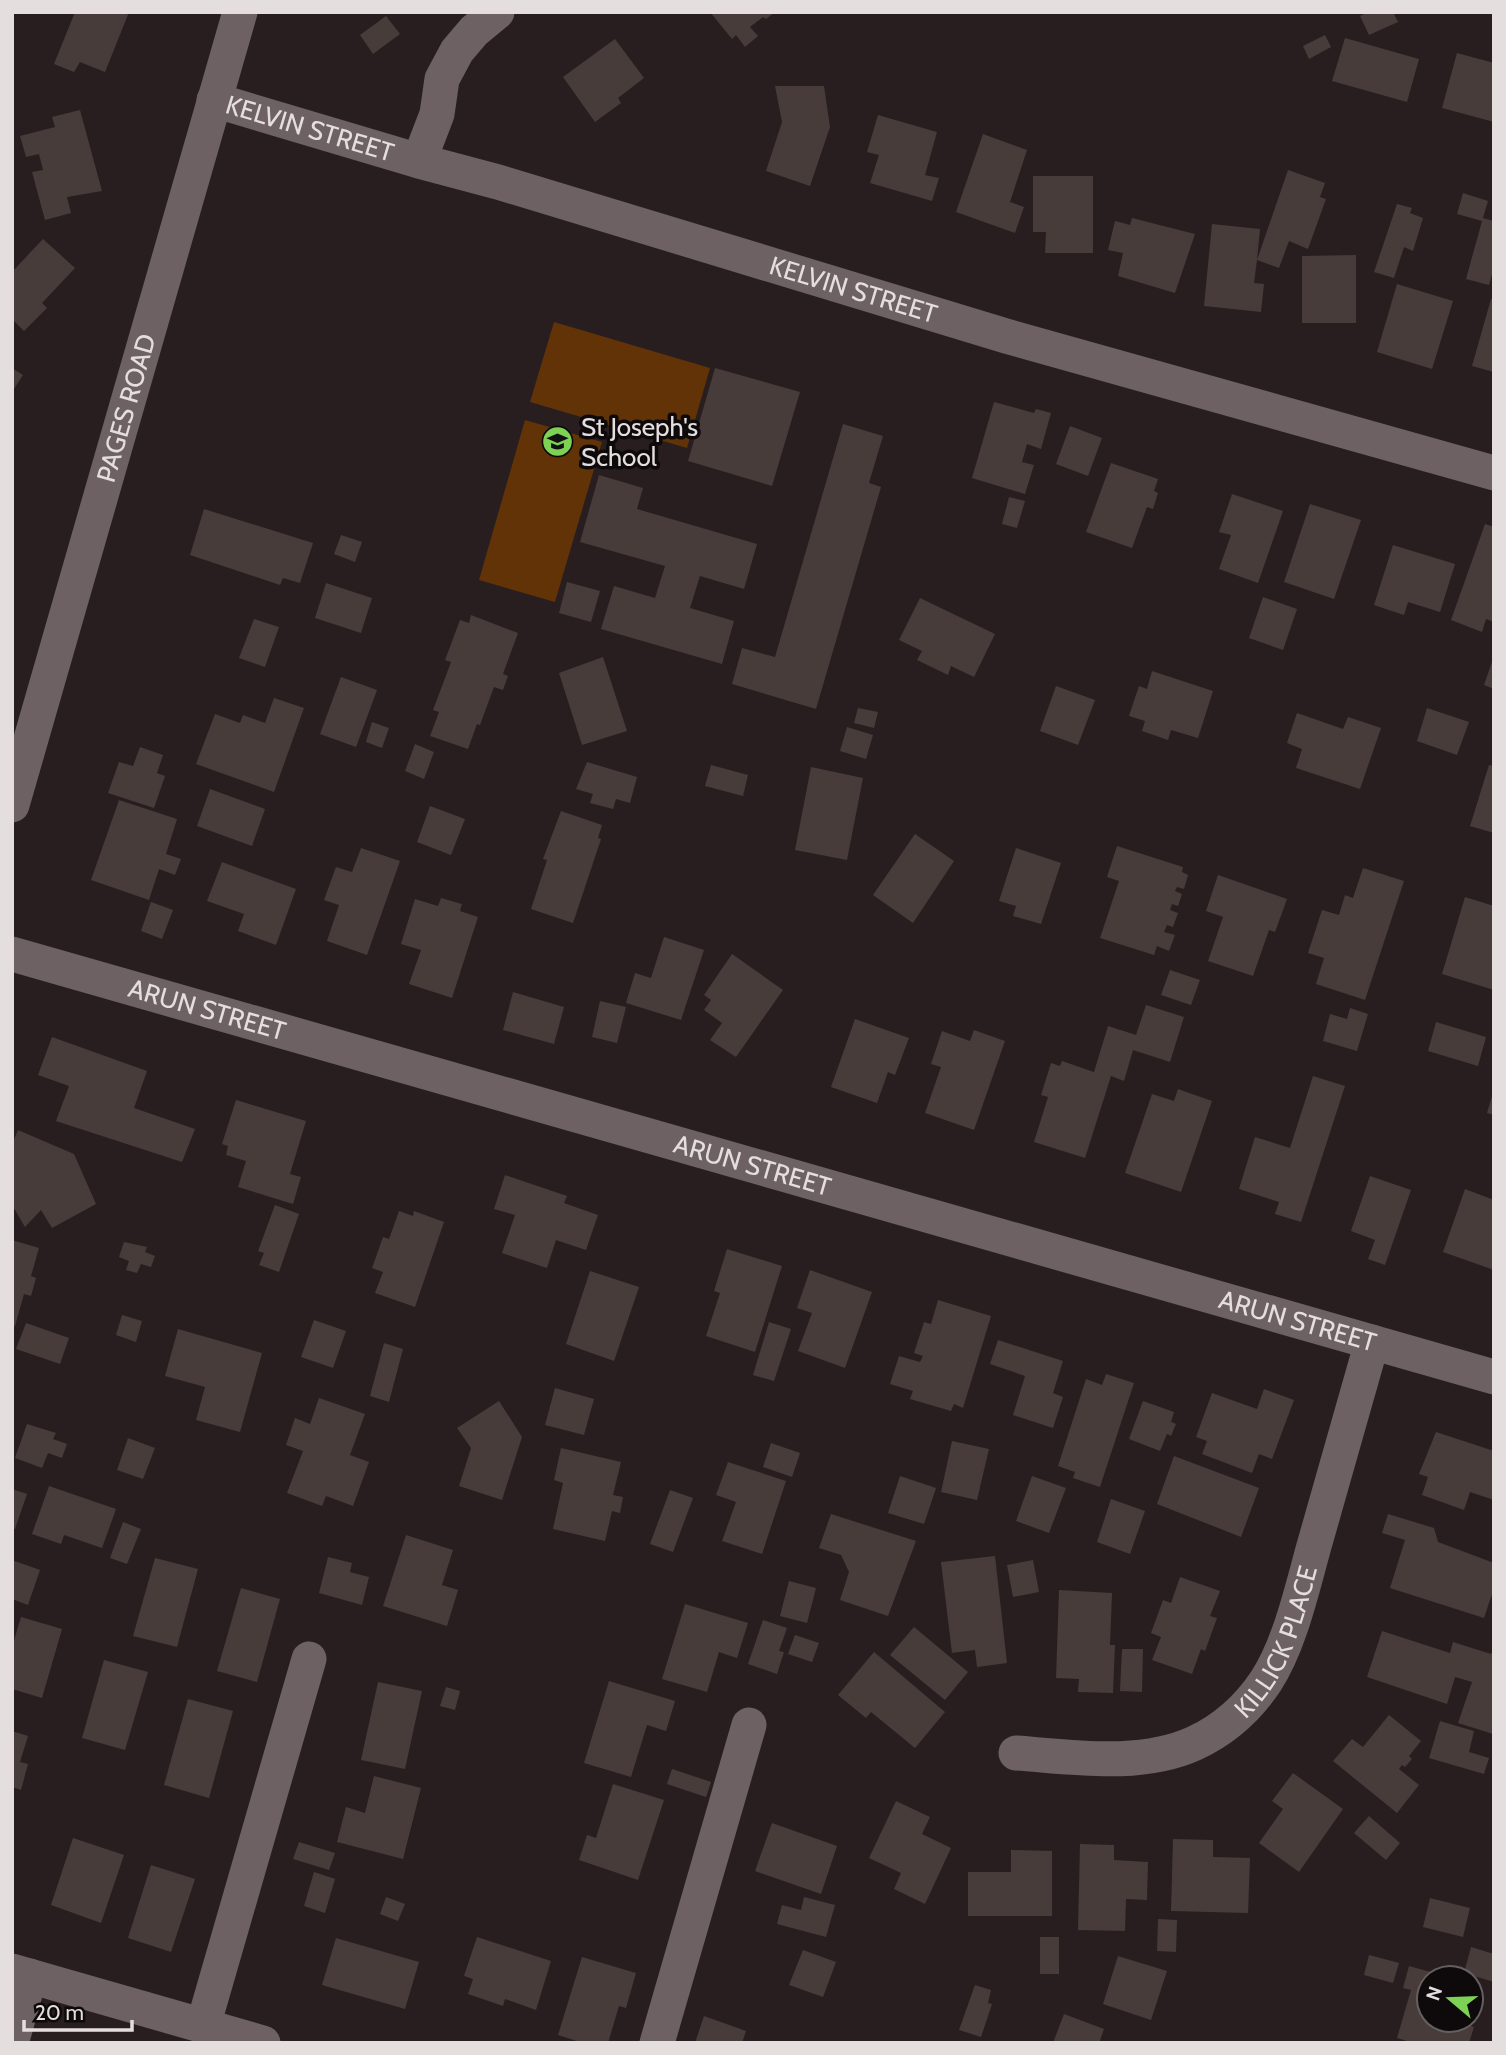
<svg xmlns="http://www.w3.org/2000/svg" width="1506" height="2055" font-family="Cabin,sans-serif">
  <rect width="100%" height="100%" fill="#281e20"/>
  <!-- green -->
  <g fill="#623307">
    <polygon points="554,322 710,368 687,448 530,402"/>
    <polygon points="525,420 602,442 555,602 479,580"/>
  </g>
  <!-- building -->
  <g fill="#473c3a">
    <polygon points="75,12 129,12 105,72 80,62 74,72 54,64"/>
    <polygon points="710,12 775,12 766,19 763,17 750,27 758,36 745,47 736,35 732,39"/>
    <polygon points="1368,12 1393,12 1398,22 1369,35 1360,16"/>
    <polygon points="386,16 400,34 373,54 360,35"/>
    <polygon points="1325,35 1331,47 1309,59 1303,46"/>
    <polygon points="1345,38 1419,59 1407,102 1332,81"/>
    <polygon points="615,39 644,78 618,98 621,103 595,122 563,77"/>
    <polygon points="1457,53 1494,63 1494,122 1442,108"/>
    <polygon points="775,86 824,86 830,127 810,186 766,171 782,122"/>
    <polygon points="80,110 102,191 67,197 71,213 45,220 32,172 43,170 39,154 26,157 20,136 55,127 52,117"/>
    <polygon points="878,115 937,132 925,175 939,178 932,201 870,183 879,155 867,152"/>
    <polygon points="983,134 1027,150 1010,202 1024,207 1015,233 956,212"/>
    <polygon points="1288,170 1325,183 1320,197 1326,199 1308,249 1289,241 1279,268 1257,260 1254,283 1264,284 1261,312 1204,306 1212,224 1260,229 1257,260"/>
    <polygon points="1033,176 1093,176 1093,253 1045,253 1046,232 1033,232"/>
    <polygon points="1463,193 1488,201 1483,218 1494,221 1494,267 1489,285 1466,279 1482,221 1457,214"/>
    <polygon points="1397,204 1412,208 1410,213 1423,218 1413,251 1404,247 1394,278 1374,272"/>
    <polygon points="1132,218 1195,234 1175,293 1118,276 1123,253 1108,250 1115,221 1130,225"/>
    <polygon points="43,239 75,268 42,303 47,308 24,331 12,319 12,272"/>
    <polygon points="1356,255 1356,323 1302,323 1302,256"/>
    <polygon points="1397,284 1453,301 1432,369 1377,352"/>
    <polygon points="1491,299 1494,300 1494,372 1472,366"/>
    <polygon points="12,368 23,375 12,392"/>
    <polygon points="715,368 800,392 772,486 688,461"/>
    <polygon points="994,402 1034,413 1036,409 1051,413 1041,449 1027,444 1022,462 1034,465 1025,494 972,478"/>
    <polygon points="843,424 883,436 869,483 881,487 816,709 732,684 742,648 775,657"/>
    <polygon points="1070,426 1102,438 1088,476 1056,464"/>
    <polygon points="1111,463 1158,479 1154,491 1158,493 1153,509 1147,507 1132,548 1086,532"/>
    <polygon points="599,475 643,488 637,509 757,544 744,589 700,576 690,608 734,621 722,664 601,629 614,586 655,598 665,566 580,542"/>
    <polygon points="1232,494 1283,511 1258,583 1219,569 1231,535 1219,532"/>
    <polygon points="1009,497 1025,501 1017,528 1002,524"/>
    <polygon points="1310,504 1361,520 1334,599 1284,582"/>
    <polygon points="204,509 313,543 300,583 283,578 280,585 190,555"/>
    <polygon points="1485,524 1494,527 1494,622 1486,619 1482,632 1451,620"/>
    <polygon points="341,535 362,542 355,562 334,554"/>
    <polygon points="1393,545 1455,564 1440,612 1408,602 1404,615 1374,605"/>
    <polygon points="567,582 600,591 591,622 559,613"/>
    <polygon points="326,583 372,598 361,633 315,618"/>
    <polygon points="1263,597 1297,609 1283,650 1249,638"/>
    <polygon points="920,598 995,634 974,677 951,666 948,675 917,660 922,651 899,640"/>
    <polygon points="471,615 518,633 503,674 508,676 503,690 494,687 480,725 477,724 468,749 430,736 439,712 433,710 451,662 445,660 460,620 469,623"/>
    <polygon points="254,619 279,627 265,667 239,658"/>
    <polygon points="603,657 627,731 582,745 559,673"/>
    <polygon points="1493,659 1494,659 1494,689 1484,685"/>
    <polygon points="1152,671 1213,691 1198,738 1171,730 1168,740 1142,731 1145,721 1129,716 1139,686 1147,689"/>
    <polygon points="341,677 377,690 356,747 320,734"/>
    <polygon points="1056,686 1095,700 1078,745 1040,731"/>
    <polygon points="274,698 304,708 274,792 196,764 215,714 240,723 243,715 265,723"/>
    <polygon points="858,708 878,712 874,728 854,723"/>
    <polygon points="1427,708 1469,722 1457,755 1417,741"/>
    <polygon points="1297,713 1343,729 1348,717 1381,728 1360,789 1296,768 1302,749 1287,743"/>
    <polygon points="372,722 389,728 382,748 366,742"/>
    <polygon points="847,727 873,735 866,759 840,751"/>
    <polygon points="415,744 434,752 424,779 405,771"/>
    <polygon points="140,747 163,755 157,773 165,776 154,808 108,793 119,762 133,766"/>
    <polygon points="587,762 637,777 630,803 616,799 613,809 590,803 593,794 576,789"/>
    <polygon points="711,765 748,775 743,796 705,786"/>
    <polygon points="1489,765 1494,766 1494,833 1470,826"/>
    <polygon points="811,767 863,778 847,860 795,850"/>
    <polygon points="210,789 265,809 252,846 197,826"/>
    <polygon points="119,800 177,819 166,854 181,859 175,875 159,869 149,900 91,880"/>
    <polygon points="430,806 465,819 451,855 417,842"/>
    <polygon points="561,811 602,825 598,838 601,839 573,923 531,909 547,860 543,859"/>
    <polygon points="915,834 954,861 913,923 873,895"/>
    <polygon points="1117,846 1183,867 1182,872 1188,875 1184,889 1177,887 1175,891 1182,894 1178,906 1172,904 1170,910 1178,913 1173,927 1167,925 1164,932 1175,935 1169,951 1157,946 1154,955 1100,938 1119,881 1107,877"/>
    <polygon points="361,848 400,861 367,955 327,941 339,905 324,900 336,867 352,872"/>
    <polygon points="1016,848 1061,863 1041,924 1013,916 1016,906 999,901"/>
    <polygon points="222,862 296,889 276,945 238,931 244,914 207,901"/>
    <polygon points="1363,868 1404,881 1365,1000 1316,984 1324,958 1308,953 1322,910 1339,915 1345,895 1353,898"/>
    <polygon points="1218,875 1287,899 1275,932 1269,930 1253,976 1208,961 1223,917 1206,911"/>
    <polygon points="1465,897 1494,906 1494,990 1442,974"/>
    <polygon points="441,898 462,904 460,911 478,917 452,998 409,984 421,950 401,944 415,899 438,906"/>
    <polygon points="151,902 173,910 162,939 141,931"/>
    <polygon points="664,937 704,950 681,1020 626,1003 635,973 651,978"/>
    <polygon points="732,954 783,990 736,1057 710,1040 722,1023 704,1010 711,1000 704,995"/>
    <polygon points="1170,970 1200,980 1191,1005 1161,995"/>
    <polygon points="513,992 564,1007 554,1044 503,1030"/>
    <polygon points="600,1001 626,1007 617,1043 592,1037"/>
    <polygon points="1146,1005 1184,1017 1170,1062 1133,1050 1124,1081 1111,1076 1085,1158 1034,1142 1048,1097 1041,1095 1051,1063 1060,1066 1062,1061 1094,1072 1108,1026 1136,1035"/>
    <polygon points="1350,1008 1368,1014 1357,1051 1323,1041 1330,1014 1347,1019"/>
    <polygon points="855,1019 909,1038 895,1075 888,1072 877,1103 831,1087"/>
    <polygon points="1436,1022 1486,1037 1478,1066 1428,1051"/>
    <polygon points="974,1030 1005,1041 974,1130 925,1113 941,1067 931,1064 942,1031 970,1041"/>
    <polygon points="52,1037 147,1071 134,1108 195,1129 182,1162 56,1121 69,1086 38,1075"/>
    <polygon points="1313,1076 1345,1086 1301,1222 1275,1214 1279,1202 1239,1189 1255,1137 1290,1148"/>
    <polygon points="1178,1089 1212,1101 1181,1192 1125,1173 1152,1094 1174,1101"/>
    <polygon points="1493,1093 1494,1093 1494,1115 1487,1113"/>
    <polygon points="236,1100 306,1121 290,1174 301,1177 293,1204 238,1187 246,1161 226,1155 228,1146 222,1144"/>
    <polygon points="18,1130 74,1154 96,1204 52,1228 41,1210 25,1227 12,1205 12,1144"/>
    <polygon points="505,1175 567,1196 564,1203 598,1215 586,1250 556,1240 547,1268 502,1253 515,1215 494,1209"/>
    <polygon points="1370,1176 1411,1190 1385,1265 1368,1259 1375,1240 1351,1231"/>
    <polygon points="1465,1189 1494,1200 1494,1270 1443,1252"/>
    <polygon points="275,1205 299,1214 279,1272 259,1265 264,1253 258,1251"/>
    <polygon points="399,1211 413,1216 414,1211 444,1222 415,1307 375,1293 383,1272 372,1268 383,1237 389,1239"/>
    <polygon points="12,1240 39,1248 31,1276 36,1278 31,1296 24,1294 15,1326 12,1326"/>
    <polygon points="124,1242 147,1247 145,1252 155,1256 151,1267 141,1264 137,1273 126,1270 129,1261 119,1257"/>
    <polygon points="727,1249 782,1266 755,1352 706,1336 720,1293 714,1291"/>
    <polygon points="810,1270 872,1292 845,1368 798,1351 812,1313 797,1308"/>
    <polygon points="590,1271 639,1287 614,1361 566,1344"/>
    <polygon points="938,1300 991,1316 963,1408 954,1404 951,1411 910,1399 913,1391 890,1384 899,1356 920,1362 923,1356 914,1353 924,1322 931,1324"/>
    <polygon points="122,1315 142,1321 136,1342 116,1335"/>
    <polygon points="314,1320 346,1331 333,1368 301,1357"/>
    <polygon points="769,1322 791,1329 774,1381 753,1375"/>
    <polygon points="26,1323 69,1338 60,1364 16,1349"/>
    <polygon points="178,1329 262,1353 240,1432 196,1420 205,1387 165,1376"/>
    <polygon points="998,1340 1063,1361 1053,1393 1063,1397 1053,1428 1013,1415 1025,1376 990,1364"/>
    <polygon points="384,1343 403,1349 389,1402 370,1396"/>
    <polygon points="1106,1374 1134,1383 1100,1487 1073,1478 1075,1472 1058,1466 1086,1379 1102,1385"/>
    <polygon points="555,1388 594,1399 584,1435 545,1425"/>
    <polygon points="1264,1389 1294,1400 1272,1459 1259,1454 1252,1473 1202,1454 1207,1441 1196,1437 1212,1393 1257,1409"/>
    <polygon points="319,1398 365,1414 350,1455 369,1462 353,1506 326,1496 322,1506 287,1493 303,1451 286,1445 295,1418 310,1424"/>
    <polygon points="499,1401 522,1437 502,1500 459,1486 471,1448 457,1428"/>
    <polygon points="1143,1401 1174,1412 1171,1422 1176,1424 1171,1436 1167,1434 1160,1451 1129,1439"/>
    <polygon points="27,1424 56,1433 53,1439 67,1444 62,1458 48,1453 42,1468 15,1458"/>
    <polygon points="1436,1432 1494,1451 1494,1500 1470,1492 1464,1510 1422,1495 1428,1477 1419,1474"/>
    <polygon points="128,1438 155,1448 143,1479 117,1470"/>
    <polygon points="952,1441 989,1449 977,1500 941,1492"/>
    <polygon points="771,1443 800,1453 792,1477 763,1467"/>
    <polygon points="561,1448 621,1462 613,1495 623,1497 620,1513 612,1511 605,1541 553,1529 563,1483 554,1480"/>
    <polygon points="1174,1456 1259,1488 1241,1537 1157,1504"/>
    <polygon points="728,1462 786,1481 762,1554 722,1541 736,1502 716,1495"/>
    <polygon points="900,1476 936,1488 924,1524 888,1513"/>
    <polygon points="1032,1476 1066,1488 1049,1533 1016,1521"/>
    <polygon points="49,1486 116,1509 102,1548 64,1535 61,1544 32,1534"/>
    <polygon points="12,1489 27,1494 15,1529 12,1528"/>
    <polygon points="670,1490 693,1498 673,1552 650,1544"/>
    <polygon points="1111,1499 1145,1511 1130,1554 1097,1542"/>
    <polygon points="831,1514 916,1541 888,1616 840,1600 849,1572 841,1555 819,1548"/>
    <polygon points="1388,1514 1434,1528 1438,1542 1494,1563 1494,1588 1484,1618 1390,1588 1405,1540 1382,1533"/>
    <polygon points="123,1522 141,1529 127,1564 110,1558"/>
    <polygon points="406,1535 453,1550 442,1585 458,1590 447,1626 383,1606"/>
    <polygon points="995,1556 1007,1663 977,1667 975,1650 952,1653 941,1562"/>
    <polygon points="328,1557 352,1563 350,1572 369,1577 362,1605 319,1593"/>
    <polygon points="155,1558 198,1569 177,1647 133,1636"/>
    <polygon points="12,1560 40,1570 28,1605 12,1599"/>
    <polygon points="1033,1560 1039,1592 1013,1597 1007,1565"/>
    <polygon points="1180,1577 1220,1591 1210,1616 1217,1618 1205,1651 1201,1649 1192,1674 1152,1660 1161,1637 1151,1633 1163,1600 1171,1603"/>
    <polygon points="789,1581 816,1588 807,1623 780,1616"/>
    <polygon points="241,1588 280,1599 257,1682 217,1671"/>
    <polygon points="1059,1590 1112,1593 1110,1645 1115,1645 1113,1693 1078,1692 1079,1679 1056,1678"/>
    <polygon points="685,1604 748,1623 737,1658 719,1652 707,1692 662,1679"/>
    <polygon points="21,1617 62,1629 42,1698 12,1689 12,1647"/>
    <polygon points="763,1620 787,1628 779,1651 784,1652 777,1674 748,1664"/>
    <polygon points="914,1627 968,1672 945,1700 890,1655"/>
    <polygon points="1382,1631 1450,1653 1453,1642 1491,1654 1494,1647 1493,1734 1458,1723 1472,1682 1455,1677 1447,1704 1367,1677"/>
    <polygon points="795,1635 819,1643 812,1662 788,1654"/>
    <polygon points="1122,1649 1143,1649 1142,1692 1120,1691"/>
    <polygon points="874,1652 945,1712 915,1748 871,1712 866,1718 838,1695"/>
    <polygon points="104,1660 148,1672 125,1750 82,1738"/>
    <polygon points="609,1681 675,1701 666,1731 647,1725 631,1777 584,1763"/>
    <polygon points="378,1682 422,1691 405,1769 361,1760"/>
    <polygon points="446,1687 460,1691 455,1710 440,1706"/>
    <polygon points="188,1699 233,1711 209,1798 164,1785"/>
    <polygon points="1389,1715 1421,1741 1409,1756 1412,1759 1405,1767 1402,1765 1399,1769 1419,1785 1397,1813 1333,1761 1352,1739 1363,1747"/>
    <polygon points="1440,1721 1474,1731 1469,1752 1489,1758 1484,1774 1429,1758"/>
    <polygon points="12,1731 28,1736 20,1762 28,1764 21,1790 12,1787"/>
    <polygon points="672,1769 711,1782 706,1797 667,1784"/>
    <polygon points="1293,1773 1343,1809 1299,1872 1259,1843 1283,1809 1272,1801"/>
    <polygon points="374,1776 421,1788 403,1859 337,1842 346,1807 365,1813"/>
    <polygon points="613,1784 664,1800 638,1880 579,1860 587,1835 596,1838"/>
    <polygon points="896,1801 930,1817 922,1834 951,1848 925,1904 894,1889 901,1873 869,1858"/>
    <polygon points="1369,1816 1400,1843 1386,1860 1354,1833"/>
    <polygon points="772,1823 837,1846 821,1894 755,1871"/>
    <polygon points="73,1838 124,1855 101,1923 51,1905"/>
    <polygon points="1173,1839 1213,1840 1213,1857 1250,1858 1248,1913 1171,1911"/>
    <polygon points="299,1842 335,1853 329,1870 293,1859"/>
    <polygon points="1080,1844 1114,1845 1114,1860 1148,1862 1147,1900 1126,1899 1125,1931 1078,1930"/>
    <polygon points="1011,1850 1052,1851 1052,1916 968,1916 968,1872 1011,1872"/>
    <polygon points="151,1865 195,1879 171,1952 128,1938"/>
    <polygon points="314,1872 335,1879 325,1913 304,1906"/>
    <polygon points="386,1897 405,1904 398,1921 380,1914"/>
    <polygon points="804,1897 835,1905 826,1937 777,1924 782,1905 801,1910"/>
    <polygon points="1430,1898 1470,1908 1463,1937 1423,1927"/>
    <polygon points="1158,1919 1177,1920 1176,1952 1157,1951"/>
    <polygon points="477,1937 551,1961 536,2010 505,1999 503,2006 468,1994 473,1979 464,1976"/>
    <rect x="1040" y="1937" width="19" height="37"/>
    <polygon points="336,1938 419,1962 405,2009 322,1985"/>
    <polygon points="1471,1947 1494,1954 1494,1982 1464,1973"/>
    <polygon points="803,1950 836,1962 823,1997 789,1985"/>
    <polygon points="1369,1955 1399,1963 1393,1983 1364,1975"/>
    <polygon points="1118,1956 1167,1971 1151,2020 1103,2004"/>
    <polygon points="582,1957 636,1973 626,2008 619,2006 608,2043 583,2043 558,2035"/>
    <polygon points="1409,1966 1448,1977 1429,1978 1429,2020 1461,2020 1461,2023 1474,2027 1469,2043 1414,2043 1397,2038 1411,1990 1403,1988"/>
    <polygon points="975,1985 991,1990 988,2003 992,2004 981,2037 959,2030"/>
    <polygon points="1064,2014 1104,2029 1099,2043 1053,2043"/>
    <polygon points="704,2016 746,2031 742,2043 695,2043"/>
  </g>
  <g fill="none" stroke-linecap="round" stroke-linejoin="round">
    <!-- minor -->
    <g stroke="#6d6163" stroke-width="35">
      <path id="s1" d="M214 100 419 161 498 182 1006 336 1494 473"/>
      <polyline points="419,161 437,114 442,79 457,51 474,31 497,12"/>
      <path id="s2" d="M12 805 240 12"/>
      <path id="s3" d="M12 954 1494 1377"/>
      <path id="s4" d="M1016 1753C1073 1757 1141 1768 1195 1743 1225 1729 1248 1708 1266 1681 1290 1644 1302 1589 1314 1546 1333 1478 1353 1410 1372 1342"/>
      <polyline points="12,1971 263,2043"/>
      <polyline points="203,2026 309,1659"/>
      <polyline points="12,2040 30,1976"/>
      <polyline points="657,2043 749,1725"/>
    </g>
  </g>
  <!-- icons -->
  <defs>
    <symbol id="school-disc" viewBox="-11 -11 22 22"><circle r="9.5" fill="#7dd154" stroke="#0e0a0b"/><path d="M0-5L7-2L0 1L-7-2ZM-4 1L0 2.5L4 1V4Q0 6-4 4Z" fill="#111"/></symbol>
  </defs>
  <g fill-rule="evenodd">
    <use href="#school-disc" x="540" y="424" width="35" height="35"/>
  </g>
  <g text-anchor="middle" stroke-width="7" stroke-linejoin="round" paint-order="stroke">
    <!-- street labels -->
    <g font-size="26" fill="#e5dedf" stroke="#0e0a0b">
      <text dy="9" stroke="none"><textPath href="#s1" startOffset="100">KELVIN STREET</textPath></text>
      <text dy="9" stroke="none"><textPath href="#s1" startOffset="667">KELVIN STREET</textPath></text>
      <text dy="9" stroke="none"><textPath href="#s2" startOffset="413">PAGES ROAD</textPath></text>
      <text dy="9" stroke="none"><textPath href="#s3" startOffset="203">ARUN STREET</textPath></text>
      <text dy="9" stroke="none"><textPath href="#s3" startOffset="770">ARUN STREET</textPath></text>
      <text dy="9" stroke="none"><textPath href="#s3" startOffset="1337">ARUN STREET</textPath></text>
      <text dy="9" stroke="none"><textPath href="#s4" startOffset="317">KILLICK PLACE</textPath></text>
    </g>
    <!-- poi labels -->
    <g font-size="26" fill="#e5dedf" stroke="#0e0a0b" text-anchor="start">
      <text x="581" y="436">St Joseph's<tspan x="581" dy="30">School</tspan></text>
    </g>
  </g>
  <!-- border -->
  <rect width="1506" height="2055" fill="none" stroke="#e5dedf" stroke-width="28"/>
  <!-- north arrow -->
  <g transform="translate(1450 1999) rotate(289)"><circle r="33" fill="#0e0a0b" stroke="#645f60" stroke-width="2"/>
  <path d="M0-5L12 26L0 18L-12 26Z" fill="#7dd154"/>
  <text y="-10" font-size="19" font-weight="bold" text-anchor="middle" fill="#e5dedf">N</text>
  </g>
  <!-- scale -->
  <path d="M24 2020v10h108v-10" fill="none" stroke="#e5dedf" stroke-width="3.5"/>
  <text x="35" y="2020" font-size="21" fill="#e5dedf" stroke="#0e0a0b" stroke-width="5" paint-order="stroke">20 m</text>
</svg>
